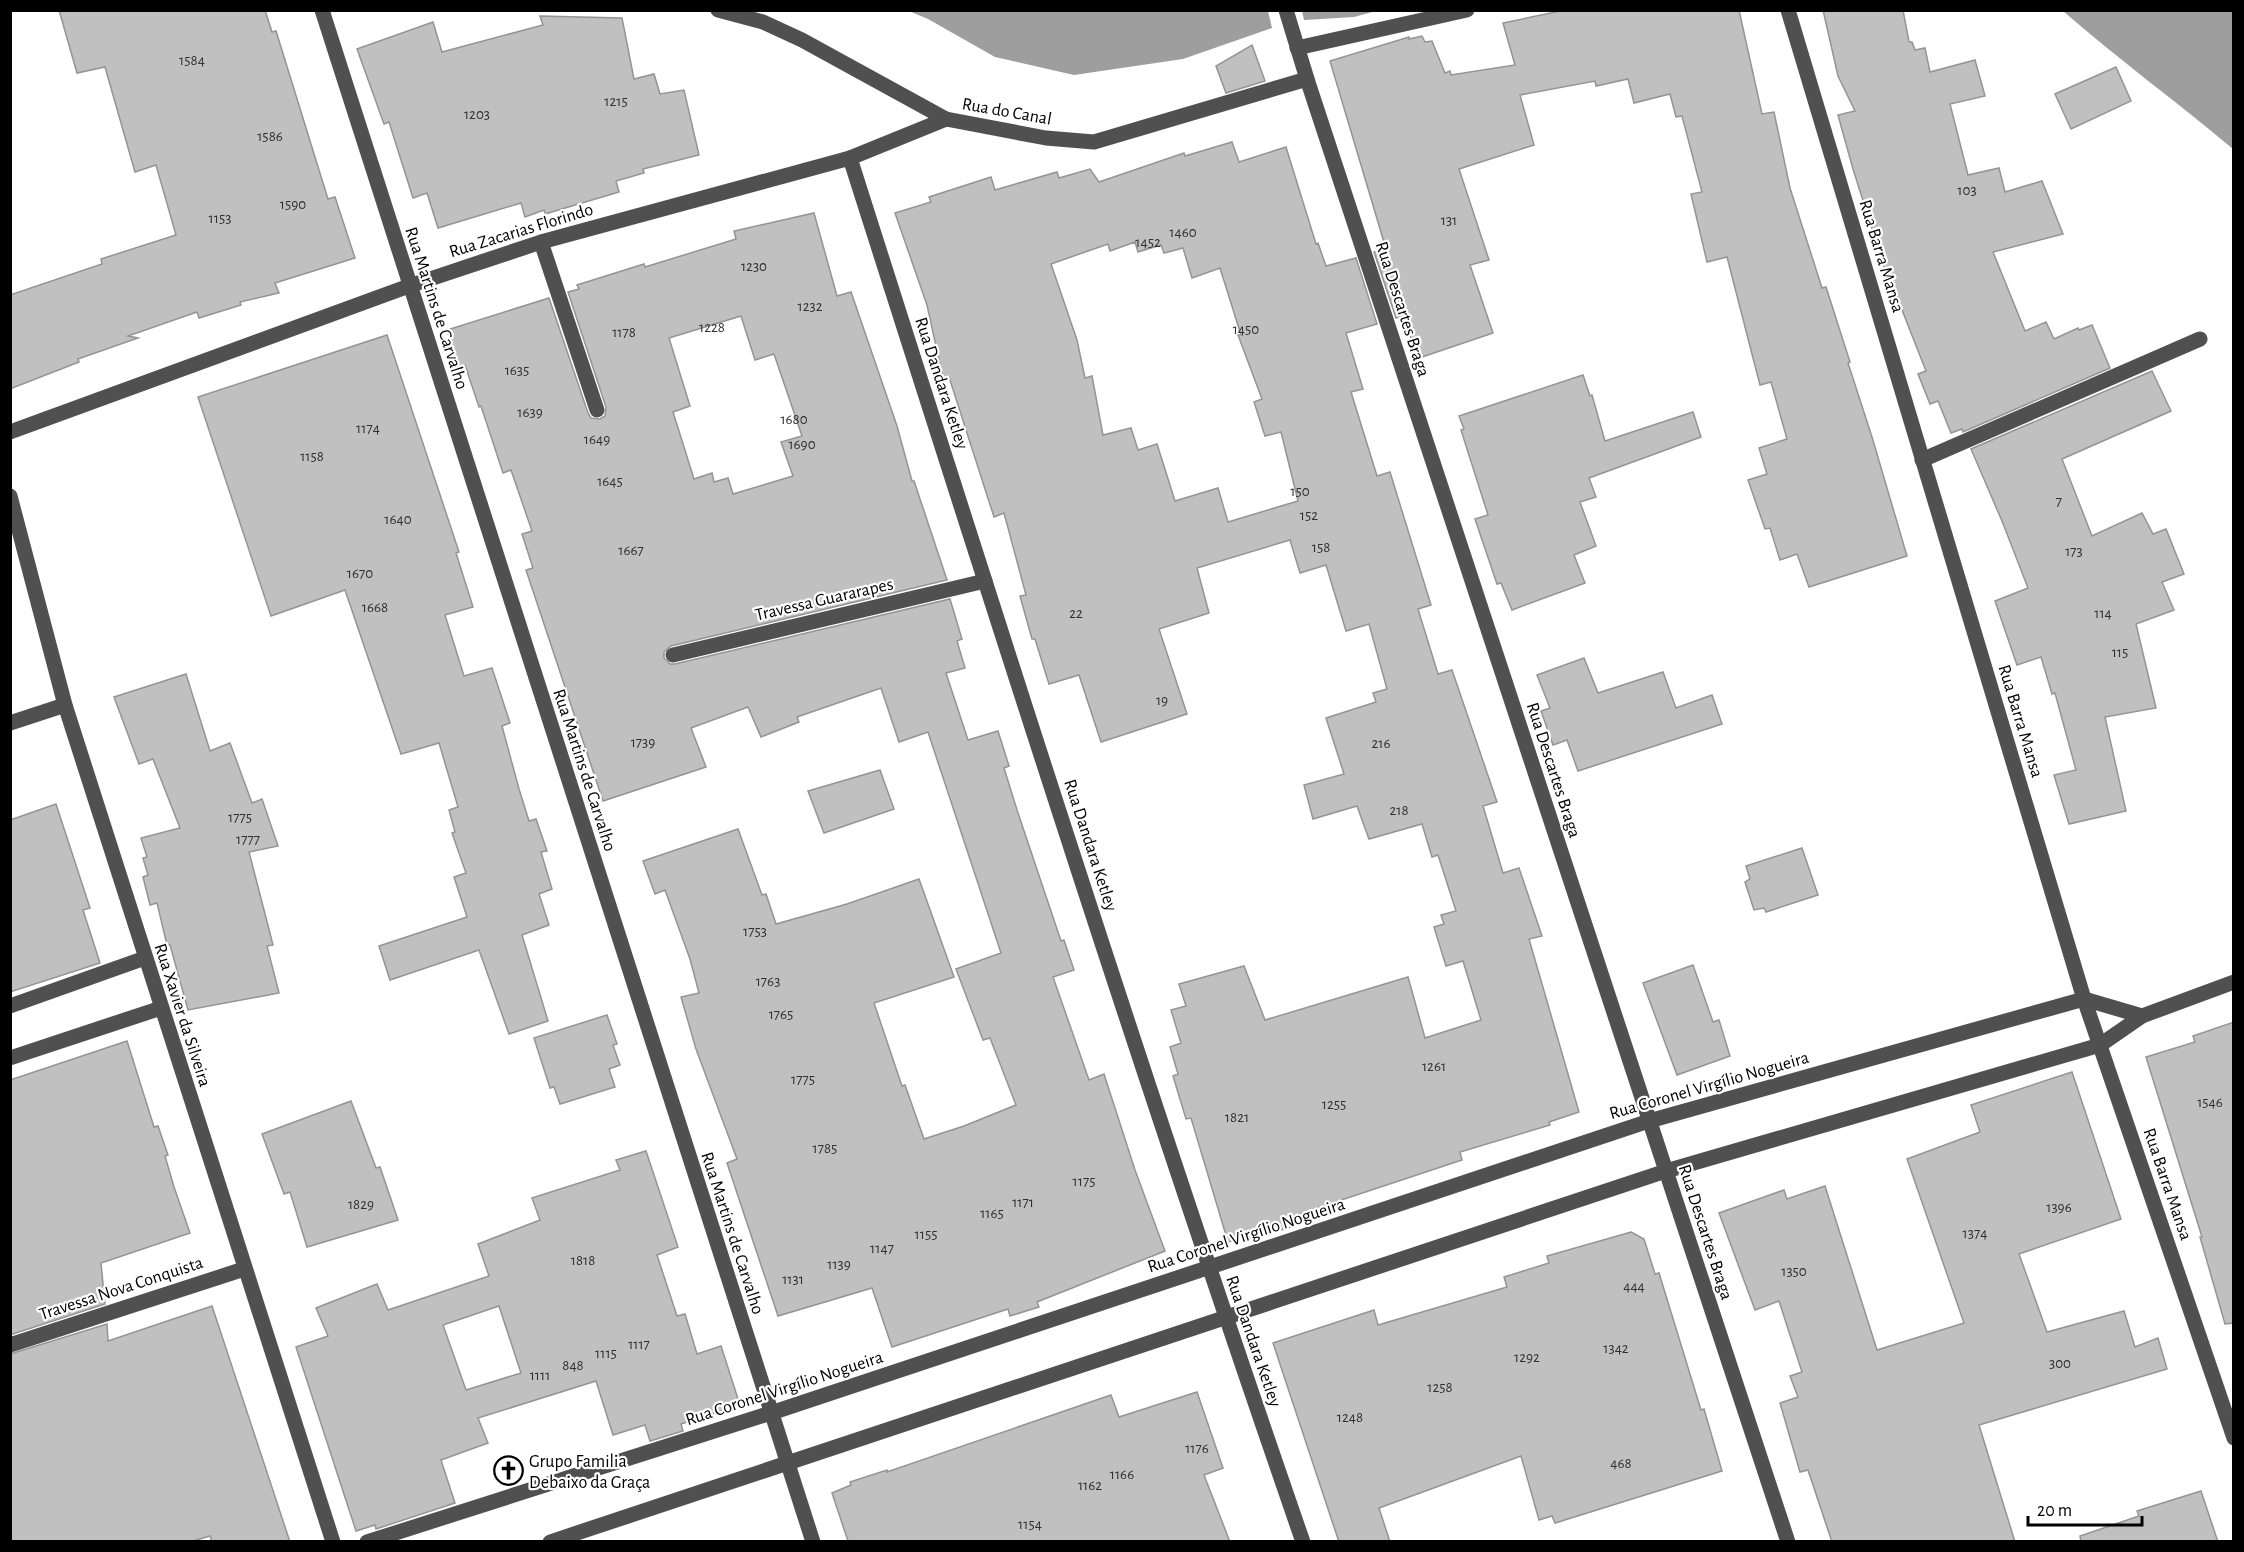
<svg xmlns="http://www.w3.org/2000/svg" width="2244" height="1552" font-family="'Alegreya Sans',sans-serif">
  <rect width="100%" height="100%" fill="#fff"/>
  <!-- water -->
  <g fill="#9e9e9e">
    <polygon points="1268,11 1272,28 1183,59 1074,75 995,57 928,19 909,11"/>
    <polygon points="1302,11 1302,10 1376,11 1354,17 1304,20"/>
    <path d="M2063 11H2233V149C2177 102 2118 59 2063 11Z"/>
  </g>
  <!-- building -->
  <g fill="#c0c0c0" stroke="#949494" stroke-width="1.5" fill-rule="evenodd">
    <polygon points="59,10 265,10 272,32 276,31 328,199 335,197 355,258 275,283 279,293 240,302 241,305 199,318 197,312 128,336 138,338 78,359 79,362 10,389 10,295 102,264 101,259 176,235 156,165 135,172 105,67 77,73"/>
    <polygon points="1565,10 1739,10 1762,114 1774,112 1790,188 1822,288 1826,287 1850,362 1848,363 1872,437 1907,556 1809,587 1797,554 1780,560 1770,528 1765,529 1748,480 1767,474 1759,448 1787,439 1771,382 1760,385 1727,257 1707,262 1691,194 1702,192 1682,116 1676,117 1670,94 1634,103 1628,79 1596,86 1595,81 1520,95 1534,145 1459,169 1489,260 1470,265 1493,333 1422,357 1416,340 1412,342 1404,315 1396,318 1374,252 1386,249 1330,61 1409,37 1409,39 1422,36 1425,42 1432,41 1445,73 1450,71 1451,75 1515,65 1503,23"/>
    <polygon points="1823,10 1903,10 1909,42 1912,42 1915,50 1925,48 1930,72 1975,60 1985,96 1950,104 1968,175 1999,168 2005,192 2042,181 2063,234 1993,252 2025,331 2046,322 2054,339 2078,328 2079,330 2092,325 2110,368 1963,432 1962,429 1951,433 1938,401 1930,404 1918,374 1926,371 1902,310 1898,311 1853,169 1838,115 1855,111 1838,76"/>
    <polygon points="540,16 622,18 634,79 654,74 660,94 684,90 699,155 643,169 644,173 616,181 619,192 545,214 544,210 525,217 521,203 438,228 427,193 413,198 389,122 384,124 357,49 433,22 442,52 543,25"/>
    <polygon points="1252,45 1265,81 1226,93 1216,66"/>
    <polygon points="2116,67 2131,101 2071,129 2055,94"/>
    <path d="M1232 142 1239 162 1286 147 1316 244 1318 243 1326 266 1356 258 1377 324 1346 333 1363 389 1351 392 1377 476 1390 472 1431 605 1418 609 1438 674 1452 670 1497 802 1483 806 1503 873 1519 868 1542 936 1529 939 1579 1112 1549 1122 1550 1125 1460 1152 1462 1160 1296 1215 1298 1225 1250 1239 1249 1236 1228 1242 1191 1118 1186 1119 1173 1076 1178 1074 1170 1047 1181 1043 1171 1010 1186 1006 1179 984 1244 966 1265 1020 1408 977 1425 1038 1481 1020 1463 961 1446 966 1434 927 1444 924 1441 915 1456 911 1438 855 1432 857 1422 824 1369 839 1357 806 1313 819 1304 785 1344 774 1326 718 1376 702 1373 693 1387 689 1369 624 1346 631 1326 565 1300 573 1290 540 1197 568 1209 613 1159 629 1187 714 1101 742 1079 675 1049 684 1035 639H1032L1020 596 1026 595 1004 513 994 517 949 377 943 378 927 305 895 213 931 202 929 197 991 177 995 190 1057 172 1059 178 1090 169 1099 182 1184 153 1185 156ZM1135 242 1138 252 1161 245 1164 253 1183 248 1192 278 1220 268 1241 335H1238L1262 399 1254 402 1265 436 1281 432 1298 501 1228 522 1218 488 1175 501 1157 444 1138 450 1131 428 1103 435 1092 376 1085 378 1077 340 1051 264 1108 244 1110 251Z"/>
    <path d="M814 213 837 296 851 292 897 426 912 481H914L947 580 671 646 664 652V658L670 664H675L950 599 962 639 957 641 965 668 946 673 968 740 998 731 1009 766 1004 768 1017 810 1061 941 1064 940 1074 970 1053 977 1089 1080 1104 1074 1135 1170 1165 1251 1037 1302 1039 1307 1010 1316 1008 1309 892 1347 872 1288 778 1316 727 1163 737 1159 696 1049 681 997 699 993 690 959 665 890 655 894 643 861 738 829 762 895 766 894 776 924 847 904 919 879 954 977 874 1003 902 1086 905 1085 924 1139 964 1126 1016 1105 990 1038 983 1040 956 969 1001 953 928 732 899 742 881 688 797 717 799 722 761 737 748 707 691 728 706 767 603 801 526 570 533 568 522 534 532 531 511 470 503 473 481 406 479 407 465 365 459 368 447 330 549 298 588 413 591 418 600 419 605 416 606 407 568 292 579 289 577 285 644 264 645 267 736 239 734 231ZM741 316 755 360 774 354 802 436 781 442 793 476 733 494 728 478 714 482 712 473 694 479 673 412 690 406 669 338Z"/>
    <polygon points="387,335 459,552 456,553 473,607 445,615 464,676 492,668 510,723 502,726 519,789 529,821 536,819 547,851 541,852 552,889 539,894 549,925 522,935 548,1021 509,1034 479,950 390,980 379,946 467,917 454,877 466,873 452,833 455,832 449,810 458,807 439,743 401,754 345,590 271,616 198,397"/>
    <polygon points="2152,371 2171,411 2062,459 2092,536 2142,513 2153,534 2166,529 2184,574 2162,582 2174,610 2136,624 2156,708 2105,717 2126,811 2069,824 2054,775 2076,770 2055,693 2052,694 2041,657 2017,665 1995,601 2028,588 2002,521 1971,449"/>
    <polygon points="1583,375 1590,396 1592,395 1605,441 1693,412 1701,437 1589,478 1596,497 1580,502 1596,546 1574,555 1585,583 1512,610 1501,583 1497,584 1475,519 1488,515 1461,430 1464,429 1459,416"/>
    <polygon points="1584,658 1598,693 1663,672 1676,708 1712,695 1722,724 1578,771 1567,740 1553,745 1541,711 1550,708 1537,675"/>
    <polygon points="186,674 210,751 230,743 252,803 262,799 278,846 249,852 273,945 267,946 279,993 188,1010 170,945 167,945 157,903 150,905 143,877 148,875 143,858 147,857 141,838 180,828 153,759 139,764 114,697"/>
    <polygon points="880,770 894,809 824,833 808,791"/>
    <polygon points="56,804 90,908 83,910 100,963 10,992 10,820"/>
    <polygon points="1802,848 1818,895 1766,912 1764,908 1754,910 1745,882 1750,879 1746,866"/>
    <polygon points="1693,965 1713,1022 1719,1020 1730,1056 1677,1075 1643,983"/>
    <polygon points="607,1015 617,1044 613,1045 620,1065 609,1069 615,1087 560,1104 554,1087 550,1088 534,1038"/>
    <polygon points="2234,1022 2234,1323 2225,1324 2200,1237 2202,1237 2146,1057 2195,1042 2193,1036"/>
    <polygon points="127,1041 154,1127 158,1126 168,1155 165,1156 174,1187 190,1233 101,1263 105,1304 10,1335 10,1080"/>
    <polygon points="2072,1072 2121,1219 2019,1254 2047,1332 2124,1311 2135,1347 2158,1338 2167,1369 1979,1425 2015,1542 1832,1542 1808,1470 1800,1472 1780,1403 1798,1397 1790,1376 1802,1372 1779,1301 1755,1310 1719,1213 1784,1190 1787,1199 1825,1186 1877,1350 1964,1323 1907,1159 1980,1132 1971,1105"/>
    <polygon points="351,1101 376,1168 380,1167 398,1220 307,1247 290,1192 284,1194 262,1134"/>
    <path d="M646 1151 678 1247 657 1255 677 1316 685 1314 697 1354 721 1346 740 1405 681 1424 683 1431 650 1441 645 1425 613 1435 596 1381 478 1418 488 1443 441 1460 455 1503 376 1529 375 1525 356 1531 296 1347 328 1336 316 1308 377 1284 388 1310 489 1276 478 1244 540 1220 532 1198 620 1170 616 1160ZM499 1306 521 1373 466 1390 443 1325Z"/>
    <polygon points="1631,1232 1644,1239 1655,1274 1659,1273 1701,1410 1704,1409 1722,1471 1555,1523 1552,1516 1539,1520 1521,1456 1379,1508 1390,1542 1339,1542 1273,1343 1374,1310 1378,1325 1507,1287 1504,1277 1549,1263 1547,1256"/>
    <polygon points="212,1306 290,1542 212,1542 210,1536 190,1542 10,1542 10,1354 107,1324 108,1341"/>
    <polygon points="1197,1392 1223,1468 1204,1475 1230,1542 848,1541 832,1493 851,1485 850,1482 887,1470 887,1472 1111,1395 1119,1417"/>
    <polygon points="2201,1491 2218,1542 2081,1542 2080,1536 2139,1516 2137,1511"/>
  </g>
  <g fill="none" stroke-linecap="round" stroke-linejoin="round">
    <!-- minor -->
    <g stroke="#505050" stroke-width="15">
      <polyline points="322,10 813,1542"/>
      <polyline points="718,10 763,22 802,40 946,119 1046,138 1094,142 1307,79"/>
      <polyline points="1286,10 1307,79 1788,1542"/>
      <polyline points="1788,10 2084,999 2234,1438"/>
      <polyline points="1297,48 1467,10"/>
      <path d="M850 158C997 620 1144 1083 1303 1542"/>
      <polyline points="541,242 597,410"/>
      <polyline points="10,432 409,286 541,242 850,158 946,119"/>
      <polyline points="1922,460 2200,339"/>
      <polyline points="10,496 65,705 333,1542"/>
      <polyline points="673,655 985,581"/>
      <polyline points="10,723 65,705"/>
      <polyline points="10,1006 145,958"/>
      <polyline points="10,1058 161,1008"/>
      <polyline points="10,1345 244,1269"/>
      <polyline points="367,1542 771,1413 1649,1121 2084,999 2142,1016"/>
      <polyline points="550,1542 1666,1171 2100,1045 2142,1016 2234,982"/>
    </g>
  </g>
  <!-- icons -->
  <defs>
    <symbol id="church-ring" viewBox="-11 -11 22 22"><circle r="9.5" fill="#fff" stroke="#000" stroke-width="1.5"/><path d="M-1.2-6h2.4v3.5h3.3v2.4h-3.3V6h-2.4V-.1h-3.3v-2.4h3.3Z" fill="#000"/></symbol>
  </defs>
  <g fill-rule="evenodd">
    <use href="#church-ring" x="492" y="1454" width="33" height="33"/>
  </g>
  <g text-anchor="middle" stroke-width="4.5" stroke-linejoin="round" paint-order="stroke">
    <!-- number labels -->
    <g font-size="15" fill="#303030">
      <text x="192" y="65">1584</text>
      <text x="616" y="106">1215</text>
      <text x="477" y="119">1203</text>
      <text x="270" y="141">1586</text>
      <text x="1967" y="195">103</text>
      <text x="293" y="209">1590</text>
      <text x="220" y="223">1153</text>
      <text x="1449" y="225">131</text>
      <text x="1183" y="237">1460</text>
      <text x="1148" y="247">1452</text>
      <text x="754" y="271">1230</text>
      <text x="810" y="311">1232</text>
      <text x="712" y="332">1228</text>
      <text x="1246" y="334">1450</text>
      <text x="624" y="337">1178</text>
      <text x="517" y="375">1635</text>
      <text x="530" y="417">1639</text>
      <text x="794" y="424">1680</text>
      <text x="368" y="433">1174</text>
      <text x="597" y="444">1649</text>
      <text x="802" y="449">1690</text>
      <text x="312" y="461">1158</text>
      <text x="610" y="486">1645</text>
      <text x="1300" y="496">150</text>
      <text x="2059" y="506">7</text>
      <text x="1309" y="520">152</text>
      <text x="398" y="524">1640</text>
      <text x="1321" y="552">158</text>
      <text x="631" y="555">1667</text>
      <text x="2074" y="556">173</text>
      <text x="360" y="578">1670</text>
      <text x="375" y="612">1668</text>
      <text x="1076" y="618">22</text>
      <text x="2103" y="618">114</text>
      <text x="2120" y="657">115</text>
      <text x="1162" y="705">19</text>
      <text x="643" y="747">1739</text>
      <text x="1381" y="748">216</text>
      <text x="1399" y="815">218</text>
      <text x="240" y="822">1775</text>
      <text x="248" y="844">1777</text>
      <text x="755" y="936">1753</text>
      <text x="768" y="986">1763</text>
      <text x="781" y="1019">1765</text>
      <text x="1434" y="1071">1261</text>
      <text x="803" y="1084">1775</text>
      <text x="2210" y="1107">1546</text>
      <text x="1334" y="1109">1255</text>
      <text x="1237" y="1122">1821</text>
      <text x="825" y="1153">1785</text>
      <text x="1084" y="1186">1175</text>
      <text x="1023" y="1207">1171</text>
      <text x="361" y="1209">1829</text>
      <text x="2059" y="1212">1396</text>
      <text x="992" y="1218">1165</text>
      <text x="1975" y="1238">1374</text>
      <text x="926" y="1239">1155</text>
      <text x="882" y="1253">1147</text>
      <text x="583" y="1265">1818</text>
      <text x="839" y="1269">1139</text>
      <text x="1794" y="1276">1350</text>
      <text x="793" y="1284">1131</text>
      <text x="1634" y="1291">444</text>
      <text x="639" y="1349">1117</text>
      <text x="1616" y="1353">1342</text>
      <text x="606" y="1358">1115</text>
      <text x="1527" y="1362">1292</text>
      <text x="2060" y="1368">300</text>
      <text x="573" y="1370">848</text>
      <text x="540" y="1380">1111</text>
      <text x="1440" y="1392">1258</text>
      <text x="1350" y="1422">1248</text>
      <text x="1197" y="1453">1176</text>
      <text x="1621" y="1468">468</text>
      <text x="1122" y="1479">1166</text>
      <text x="1090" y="1490">1162</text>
      <text x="1030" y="1529">1154</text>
    </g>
    <!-- street labels -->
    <g font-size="18" fill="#000" stroke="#fff">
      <text transform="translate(1007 111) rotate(10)" y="6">Rua do Canal</text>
      <text transform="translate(521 230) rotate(-17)" y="6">Rua Zacarias Florindo</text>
      <text transform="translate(1882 256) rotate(73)" y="6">Rua Barra Mansa</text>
      <text transform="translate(437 308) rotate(72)" y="6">Rua Martins de Carvalho</text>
      <text transform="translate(1403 309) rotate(72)" y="6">Rua Descartes Braga</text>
      <text transform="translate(942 383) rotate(72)" y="6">Rua Dandara Ketley</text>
      <text transform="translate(824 599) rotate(-13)" y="6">Travessa Guararapes</text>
      <text transform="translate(2021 721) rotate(73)" y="6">Rua Barra Mansa</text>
      <text transform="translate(585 770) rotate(72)" y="6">Rua Martins de Carvalho</text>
      <text transform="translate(1554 770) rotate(72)" y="6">Rua Descartes Braga</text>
      <text transform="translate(1091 845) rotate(72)" y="6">Rua Dandara Ketley</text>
      <text transform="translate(183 1015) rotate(72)" y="6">Rua Xavier da Silveira</text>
      <text transform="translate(1709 1085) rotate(-16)" y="6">Rua Coronel Virgílio Nogueira</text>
      <text transform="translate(2168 1184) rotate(71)" y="6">Rua Barra Mansa</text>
      <text transform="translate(1706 1232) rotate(72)" y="6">Rua Descartes Braga</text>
      <text transform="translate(733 1233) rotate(72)" y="6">Rua Martins de Carvalho</text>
      <text transform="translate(1246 1235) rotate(-18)" y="6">Rua Coronel Virgílio Nogueira</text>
      <text transform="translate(121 1288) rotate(-18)" y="6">Travessa Nova Conquista</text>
      <text transform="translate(1254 1341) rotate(71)" y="6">Rua Dandara Ketley</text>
      <text transform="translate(784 1388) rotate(-18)" y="6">Rua Coronel Virgílio Nogueira</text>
    </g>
    <!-- poi labels -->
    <g font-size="18" fill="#000" stroke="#fff" text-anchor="start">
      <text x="529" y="1467">Grupo Familia<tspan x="529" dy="21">Debaixo da Graça</tspan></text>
    </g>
  </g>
  <!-- border -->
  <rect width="2244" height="1552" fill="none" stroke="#000000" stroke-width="24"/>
  <!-- scale -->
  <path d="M2028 1516v9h114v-9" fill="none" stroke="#000000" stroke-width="3"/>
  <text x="2037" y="1516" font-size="18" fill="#000000" stroke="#ffffff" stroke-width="4.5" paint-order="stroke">20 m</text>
</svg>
